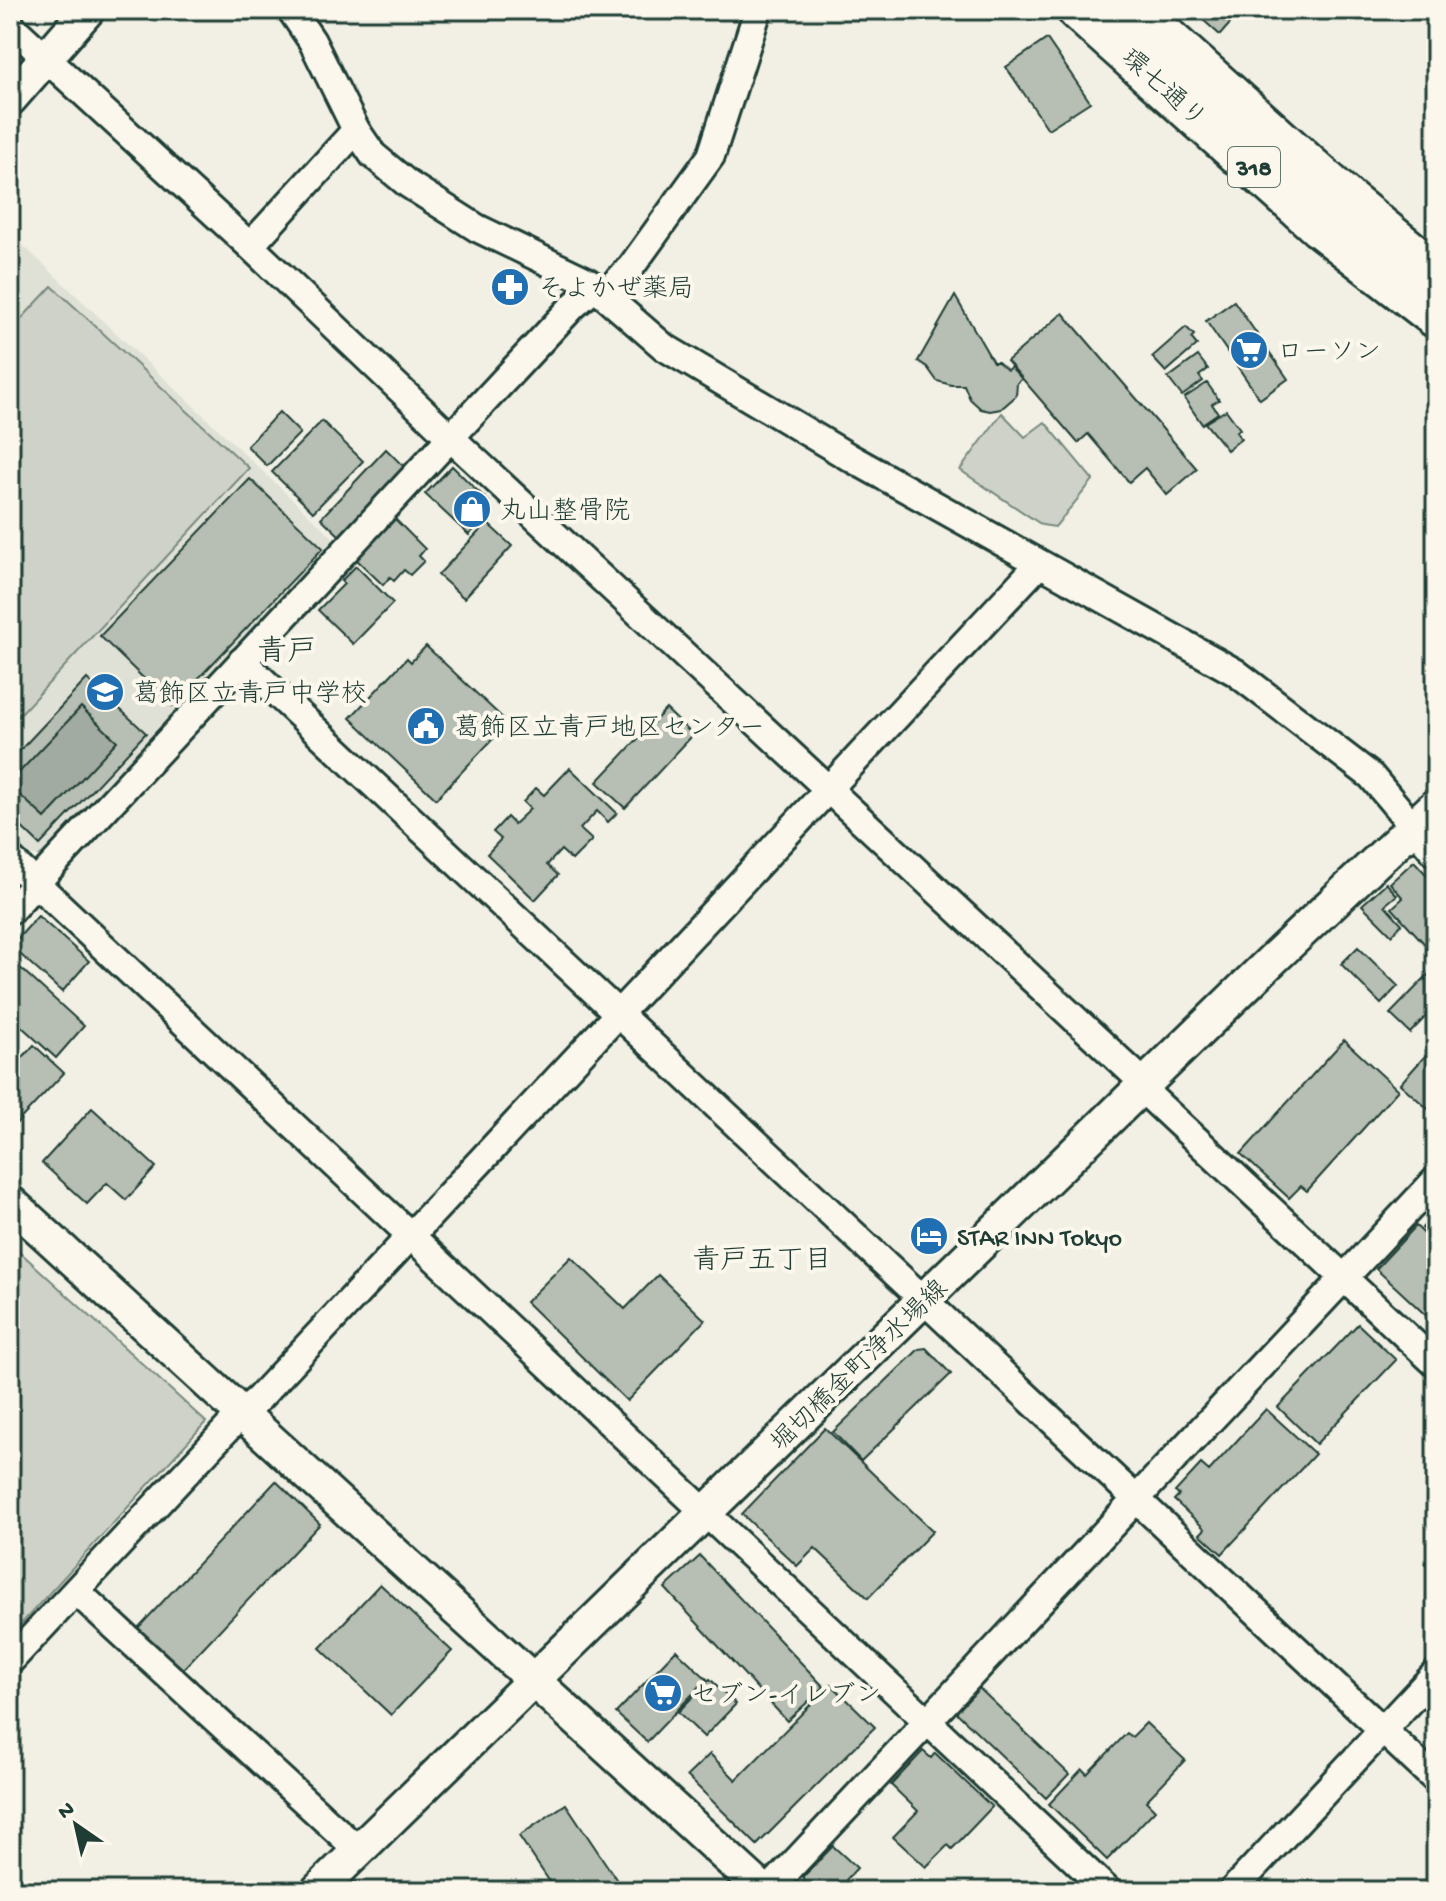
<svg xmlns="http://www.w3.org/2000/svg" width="1446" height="1901" font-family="'Gochi Hand','Klee One',sans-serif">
  <rect width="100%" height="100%" fill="#f2f0e5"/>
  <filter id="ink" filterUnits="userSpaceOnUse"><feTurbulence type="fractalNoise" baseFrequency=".0125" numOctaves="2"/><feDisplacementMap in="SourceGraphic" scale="16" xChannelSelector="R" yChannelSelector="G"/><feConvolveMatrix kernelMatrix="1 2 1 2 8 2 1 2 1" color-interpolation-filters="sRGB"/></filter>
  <g filter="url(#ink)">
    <!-- built -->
    <polygon fill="#e0e1d6" points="10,233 340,544 45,857 25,855 10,841"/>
    <!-- green -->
    <g fill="#cfd2c8" stroke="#77887e" stroke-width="2">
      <polygon points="52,286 249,468 10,725 10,331"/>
      <polygon points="1002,413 1025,437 1045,422 1093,480 1055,527 1042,525 960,470"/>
      <polygon points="10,1243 206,1422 10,1636"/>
    </g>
    <!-- water -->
    <polygon fill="#a2aba1" stroke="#6e7f75" stroke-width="2" points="81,707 117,741 45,818 10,786 10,782"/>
    <!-- building -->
    <g fill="#b7beb3" stroke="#1f3d34" stroke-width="2">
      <polygon points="1192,10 1242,10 1220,35"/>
      <polygon points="1047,39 1090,102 1048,129 1006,67"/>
      <polygon points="955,296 993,362 998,362 1007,370 1011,367 1022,379 1017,383 1016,396 1001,409 990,411 981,409 970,399 964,385 951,385 937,381 927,367 918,361"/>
      <polygon points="1234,301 1288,379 1260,399 1206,321"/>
      <polygon points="1063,313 1197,469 1167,495 1145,468 1129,482 1088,434 1078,443 1007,361"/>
      <polygon points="1186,327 1194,335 1191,338 1197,345 1166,372 1152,357"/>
      <polygon points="1198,356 1208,369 1199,376 1203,381 1182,396 1168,378"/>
      <polygon points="1207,383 1219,400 1212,404 1218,413 1202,424 1184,398"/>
      <polygon points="1226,410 1240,429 1236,432 1241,439 1227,450 1205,423"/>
      <polygon points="279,412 300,433 267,466 247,446"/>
      <polygon points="322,421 363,461 313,512 272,472"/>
      <polygon points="386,449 406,469 341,537 321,518"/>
      <polygon points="452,466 489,502 482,509 487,515 469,535 425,494"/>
      <polygon points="250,479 323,548 172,706 100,636"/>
      <polygon points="395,519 425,549 419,556 424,561 410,575 404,570 394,581 390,577 383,585 356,559"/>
      <polygon points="487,523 512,546 464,598 438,575"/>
      <polygon points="356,566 393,603 353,644 318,610 344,584 341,581"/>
      <polygon points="426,646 508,723 436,799 350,718 407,658 411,662"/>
      <polygon points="87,679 146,733 40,845 10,816 10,786 45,818 117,741 81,707 10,782 10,761"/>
      <polygon points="666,709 693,735 625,808 597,782"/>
      <polygon points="570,768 617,813 608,822 597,811 580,829 592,840 572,860 561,850 547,865 558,875 535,900 487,854 501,839 493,832 507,817 514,824 530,809 523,802 536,788 544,795"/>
      <polygon points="1414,861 1436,885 1436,946 1431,951 1392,908 1403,898 1390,883"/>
      <polygon points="1386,883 1397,895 1385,905 1402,924 1392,935 1362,905"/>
      <polygon points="38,916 89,961 62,992 11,946"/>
      <polygon points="1358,947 1398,986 1381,1004 1341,964"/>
      <polygon points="16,964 84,1026 56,1058 10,1016 10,970"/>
      <polygon points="1428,975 1436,982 1436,1006 1410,1033 1390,1014"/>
      <polygon points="1344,1040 1398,1090 1307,1191 1301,1186 1289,1198 1241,1154"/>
      <polygon points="34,1045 64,1073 10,1130 10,1071"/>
      <polygon points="1425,1056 1436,1066 1436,1116 1400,1084"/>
      <polygon points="92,1108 156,1167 126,1200 107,1183 87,1204 42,1163"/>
      <polygon points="1436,1213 1436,1240 1422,1228"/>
      <polygon points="1416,1226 1436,1245 1436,1313 1430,1319 1376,1269"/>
      <polygon points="571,1257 625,1309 658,1275 705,1320 627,1401 526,1302"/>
      <polygon points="1358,1324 1396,1360 1316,1444 1278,1407"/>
      <polygon points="926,1348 951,1374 861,1461 833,1432 919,1349"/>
      <polygon points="1266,1409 1315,1454 1222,1554 1200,1534 1205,1529 1174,1500 1179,1495 1175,1492 1201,1464 1209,1471"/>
      <polygon points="825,1428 933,1531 868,1598 815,1548 797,1566 742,1514"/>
      <polygon points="276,1481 320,1524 181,1671 137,1629"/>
      <polygon points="700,1556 824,1687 787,1721 665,1588"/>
      <polygon points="380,1584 452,1651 391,1715 320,1648"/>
      <polygon points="676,1650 707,1679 647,1742 616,1713"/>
      <polygon points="710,1679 736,1704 704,1737 678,1712"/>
      <polygon points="831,1684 875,1727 757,1845 687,1776 710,1754 736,1780"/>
      <polygon points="979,1688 1069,1774 1046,1798 956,1712"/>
      <polygon points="1146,1723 1185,1760 1146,1801 1155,1810 1107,1860 1049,1804 1082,1769 1087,1774 1127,1733 1132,1737"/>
      <polygon points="923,1751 931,1758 935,1753 992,1807 952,1849 948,1845 926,1867 893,1837 918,1811 891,1785"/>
      <polygon points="566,1804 624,1891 556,1891 519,1836"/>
      <polygon points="833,1846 857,1868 846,1880 858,1891 805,1891 804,1876"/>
    </g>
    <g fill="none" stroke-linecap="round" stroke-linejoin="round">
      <defs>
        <g id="minor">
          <polyline points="291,10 312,41 356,130 373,155 408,184 477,228 589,282 664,347 849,457 1235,672 1371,776 1436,854"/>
          <polyline points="10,25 250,246 451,438 1146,1085"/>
          <polyline points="250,246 356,130"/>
          <polyline points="604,295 631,267 711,156 758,10"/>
          <polyline points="242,661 1436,1780"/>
          <polyline points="10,859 1108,1891"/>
          <polyline points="10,911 573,306 594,288"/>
          <polyline points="1142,1089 1436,1364"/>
          <polyline points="76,1591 358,1850"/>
          <polyline points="10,1661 241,1414 259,1398 1039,564"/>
          <polyline points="10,1889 12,1891"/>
          <polyline points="768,1891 1436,1180"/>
          <polyline points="1232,1891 1436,1673"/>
        </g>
        <g id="tertiary">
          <polyline points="10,99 88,10"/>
          <polyline points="10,1202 764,1891"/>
          <polyline points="317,1891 1272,960 1436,805"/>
        </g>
        <g id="primary">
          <polyline points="1079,10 1320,226 1436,316"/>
          <polyline points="1134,10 1346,200 1412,254 1436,269"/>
        </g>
      </defs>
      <!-- minor casing -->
      <use href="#minor" stroke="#1f3d34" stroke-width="32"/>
      <!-- tertiary casing -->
      <use href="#tertiary" stroke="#1f3d34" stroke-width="38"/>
      <!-- primary casing -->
      <use href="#primary" stroke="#1f3d34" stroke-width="48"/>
      <!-- minor -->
      <use href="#minor" stroke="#fbf7ec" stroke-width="26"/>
      <!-- tertiary -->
      <use href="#tertiary" stroke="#fbf7ec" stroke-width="32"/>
      <!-- primary -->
      <use href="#primary" stroke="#fbf7ec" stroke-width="42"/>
    </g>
  </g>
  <!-- icons -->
  <defs>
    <symbol id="pharmacy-disc" viewBox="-11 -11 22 22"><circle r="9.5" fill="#1f6fb2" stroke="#fbf7ec"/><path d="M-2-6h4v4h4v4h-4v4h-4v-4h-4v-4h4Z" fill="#fff"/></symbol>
    <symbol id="supermarket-disc" viewBox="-11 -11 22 22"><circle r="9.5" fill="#1f6fb2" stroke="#fbf7ec"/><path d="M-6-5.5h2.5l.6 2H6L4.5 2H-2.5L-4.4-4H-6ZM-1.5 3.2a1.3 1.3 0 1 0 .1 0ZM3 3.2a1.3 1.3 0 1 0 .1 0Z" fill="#fff"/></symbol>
    <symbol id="shop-disc" viewBox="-11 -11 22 22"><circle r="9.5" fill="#1f6fb2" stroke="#fbf7ec"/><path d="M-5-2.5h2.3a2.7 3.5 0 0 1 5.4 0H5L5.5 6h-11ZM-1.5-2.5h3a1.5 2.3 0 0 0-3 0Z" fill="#fff"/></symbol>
    <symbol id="school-disc" viewBox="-11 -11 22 22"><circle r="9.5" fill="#1f6fb2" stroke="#fbf7ec"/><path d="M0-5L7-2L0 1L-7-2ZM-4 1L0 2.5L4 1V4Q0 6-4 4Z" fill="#fff"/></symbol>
    <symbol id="civic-disc" viewBox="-11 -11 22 22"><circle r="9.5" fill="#1f6fb2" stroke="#fbf7ec"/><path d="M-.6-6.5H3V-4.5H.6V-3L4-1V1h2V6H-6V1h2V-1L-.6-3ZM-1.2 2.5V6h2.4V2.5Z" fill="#fff"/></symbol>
    <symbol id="hotel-disc" viewBox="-11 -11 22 22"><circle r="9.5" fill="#1f6fb2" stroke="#fbf7ec"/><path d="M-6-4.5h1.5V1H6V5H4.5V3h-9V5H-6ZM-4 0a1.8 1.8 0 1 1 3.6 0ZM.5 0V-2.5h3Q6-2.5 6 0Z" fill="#fff"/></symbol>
  </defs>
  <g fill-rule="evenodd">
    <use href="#pharmacy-disc" x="488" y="265" width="44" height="44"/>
    <use href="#supermarket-disc" x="1227" y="328" width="44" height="44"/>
    <use href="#shop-disc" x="450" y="487" width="44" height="44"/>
    <use href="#school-disc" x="83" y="670" width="44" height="44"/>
    <use href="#civic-disc" x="404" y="704" width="44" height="44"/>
    <use href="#hotel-disc" x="907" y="1214" width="44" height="44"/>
    <use href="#supermarket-disc" x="641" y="1671" width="44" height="44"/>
  </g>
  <g text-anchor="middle" stroke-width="8" stroke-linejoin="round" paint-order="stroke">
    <!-- shield labels -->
    <rect fill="#fbf7ec" stroke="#61756b" stroke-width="2" x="1228" y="147" width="52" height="40" rx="6"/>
    <g font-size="24" font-weight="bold" fill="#1f3d34">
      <text x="1254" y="175">318</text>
    </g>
    <!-- street labels -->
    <g font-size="26" fill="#1f3d34" stroke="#fbf7ec">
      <text transform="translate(1165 87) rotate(42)" y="9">環七通り</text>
      <text transform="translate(858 1364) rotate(-44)" y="9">堀切橋金町浄水場線</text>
    </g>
    <!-- poi labels -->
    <g font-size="26" fill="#1f3d34" stroke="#fbf7ec" text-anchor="start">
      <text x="538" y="296">そよかぜ薬局</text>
      <text x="1277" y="359">ローソン</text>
      <text x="500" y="518">丸山整骨院</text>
      <text x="133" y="701">葛飾区立青戸中学校</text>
      <text x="454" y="735">葛飾区立青戸地区センター</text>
      <text x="957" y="1245">STAR INN Tokyo</text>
      <text x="691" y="1702">セブン-イレブン</text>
    </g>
    <!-- neighbourhood labels -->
    <g font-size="28" fill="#1f3d34" stroke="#fbf7ec">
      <text x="762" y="1268">青戸五丁目</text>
    </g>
    <!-- quarter labels -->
    <g font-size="30" fill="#1f3d34" stroke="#fbf7ec">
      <text x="287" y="660">青戸</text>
    </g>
  </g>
  <!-- margin -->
  <rect width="1446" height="1901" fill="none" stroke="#fbf7ec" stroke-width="40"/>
  <rect x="20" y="20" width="1406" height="1861" fill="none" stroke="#1f3d34" stroke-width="3" filter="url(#ink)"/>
  <!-- north arrow -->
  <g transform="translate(76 1825) rotate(326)" stroke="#fbf7ec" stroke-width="6" paint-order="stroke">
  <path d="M0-6L14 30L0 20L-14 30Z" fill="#1f3d34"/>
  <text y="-12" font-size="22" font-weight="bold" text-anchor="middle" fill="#1f3d34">N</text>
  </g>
</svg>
